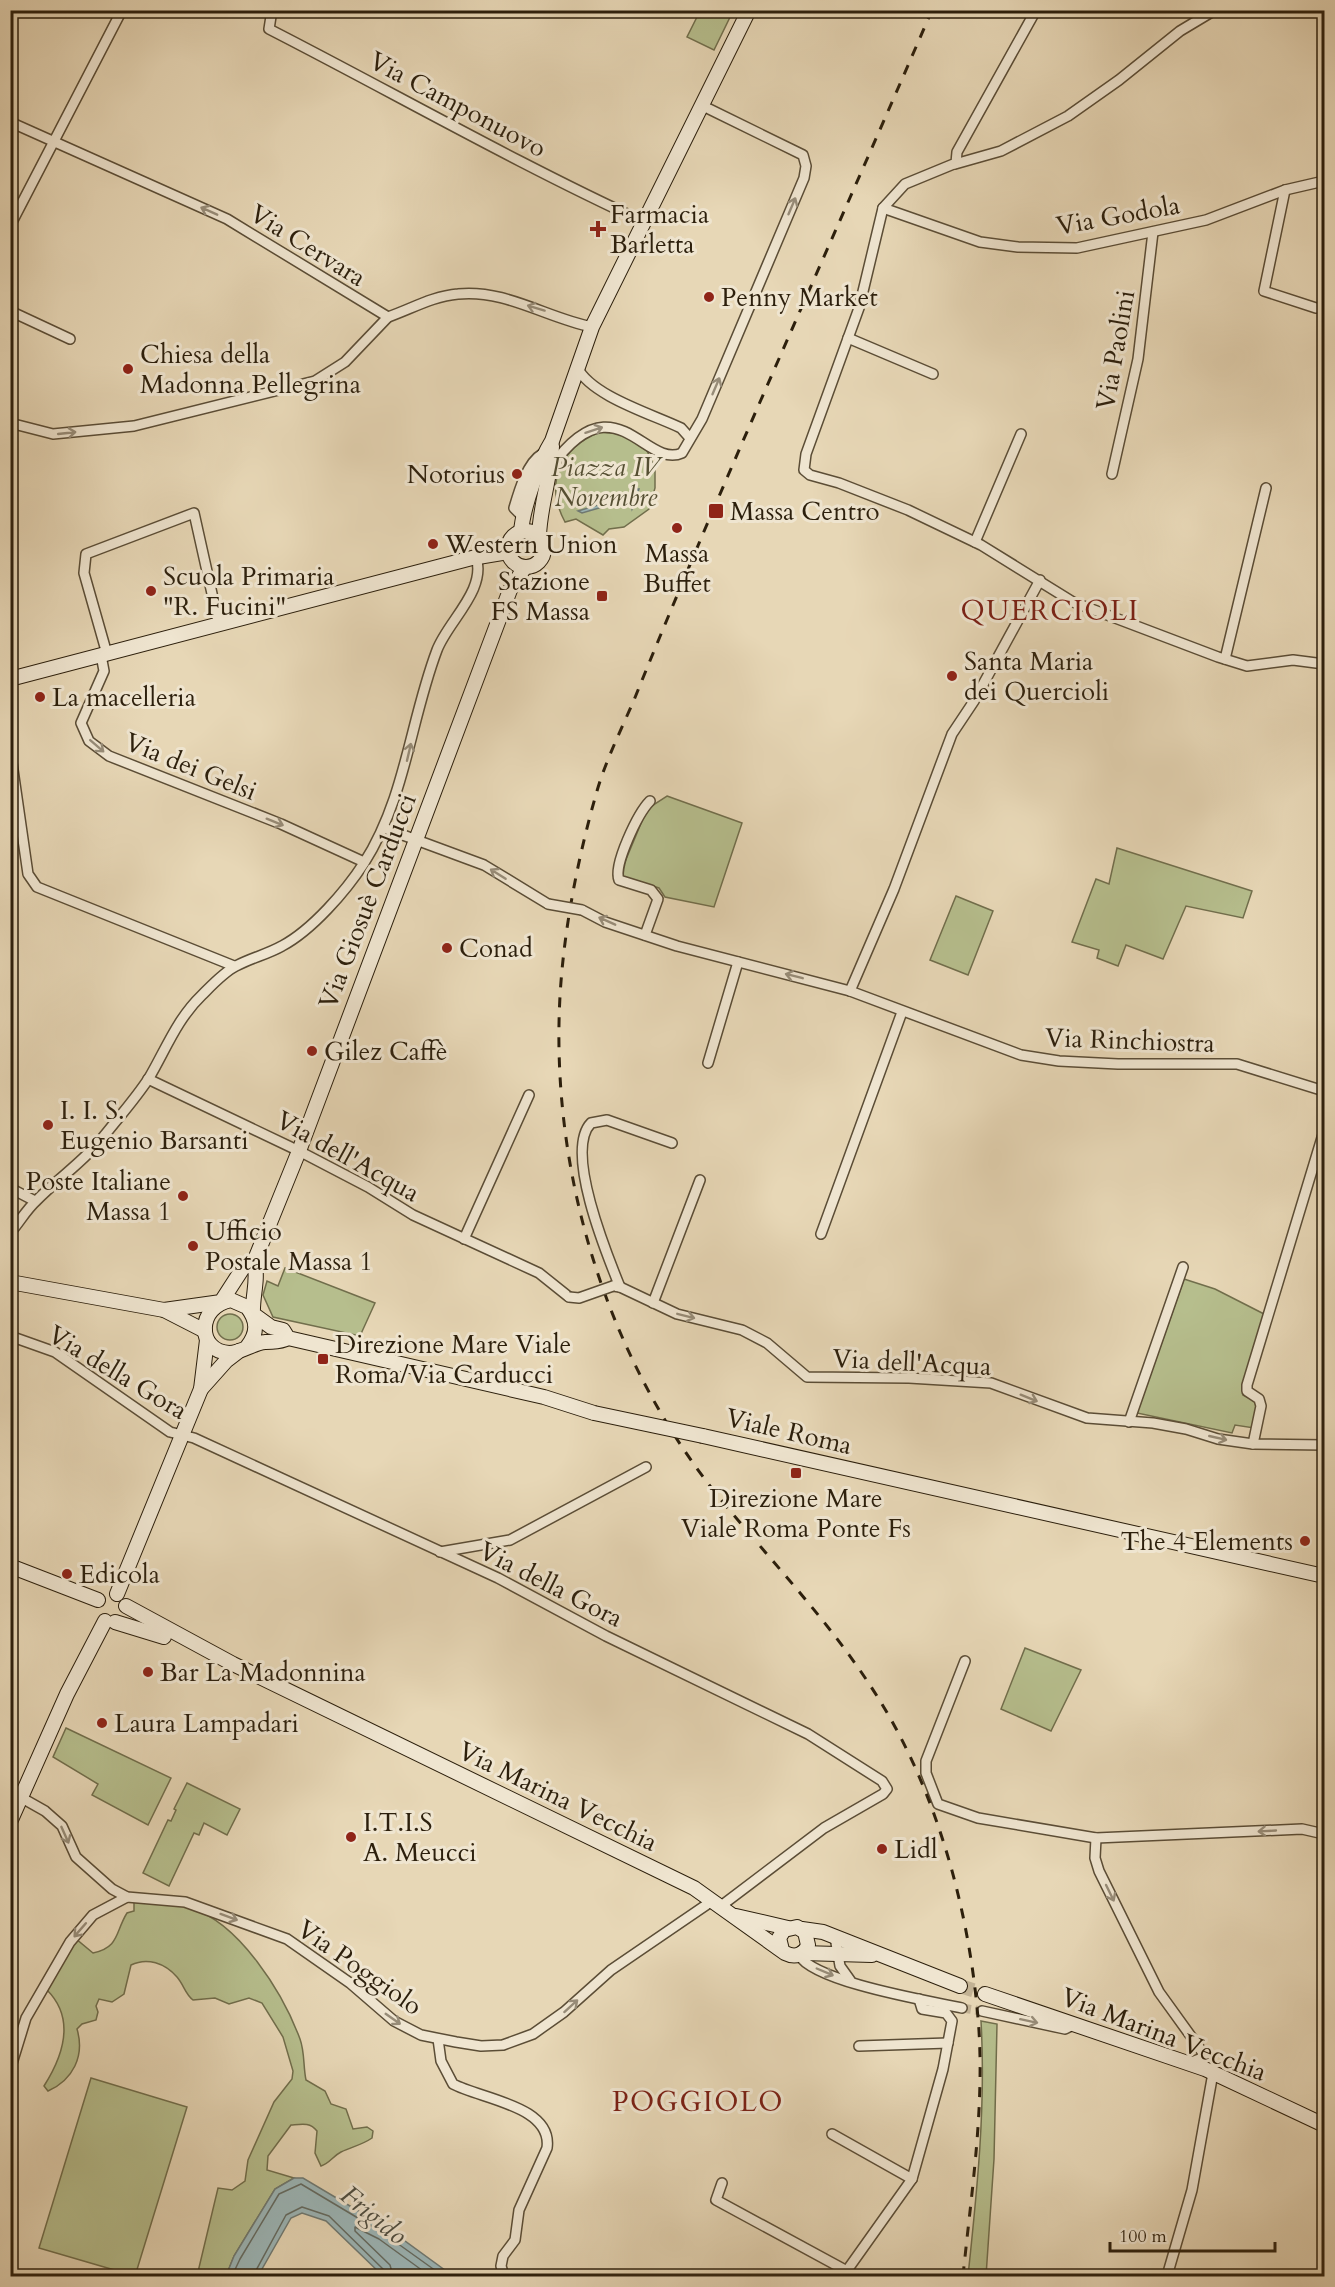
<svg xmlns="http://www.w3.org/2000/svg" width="1335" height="2287" font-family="Cardo,serif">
  <rect width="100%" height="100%" fill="#e7d7b6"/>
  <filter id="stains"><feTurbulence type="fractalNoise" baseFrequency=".00333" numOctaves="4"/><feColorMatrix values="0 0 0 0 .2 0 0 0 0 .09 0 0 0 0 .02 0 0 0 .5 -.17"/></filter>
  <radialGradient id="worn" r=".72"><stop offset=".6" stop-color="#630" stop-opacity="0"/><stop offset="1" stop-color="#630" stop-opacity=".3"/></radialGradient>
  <!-- green -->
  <g fill="#b6be8d" stroke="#716e4c" stroke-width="1.5">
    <polygon points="700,11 733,11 714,50 687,37"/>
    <path d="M600 432 622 434 647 451 655 467V488L649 509 624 527 609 529 603 535 576 519 565 522C544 483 560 448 600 432Z"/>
    <polygon points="667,796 742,823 714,907 665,897 659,888 623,877 622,869 647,809"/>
    <polygon points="1117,848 1252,891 1243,918 1186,906 1163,959 1126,945 1118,966 1097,958 1099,950 1072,942 1096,879 1109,884"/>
    <polygon points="956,896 993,911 968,975 930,960"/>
    <polygon points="285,1268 375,1303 360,1336 273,1317 263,1295 267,1281 278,1286"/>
    <polygon points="1184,1279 1215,1289 1266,1315 1243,1395 1257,1402 1254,1428 1235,1425 1232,1433 1137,1413"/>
    <circle cx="230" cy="1327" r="13"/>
    <polygon points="1025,1648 1081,1670 1051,1731 1001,1709"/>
    <polygon points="66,1728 171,1778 148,1825 92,1795 98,1784 53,1757"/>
    <polygon points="187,1783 240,1809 227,1835 204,1823 199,1835 194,1833 169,1886 143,1873 168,1820 171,1821 176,1810 174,1809"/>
    <path d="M134 1902C152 1903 172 1902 190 1908 239 1922 283 1993 300 2039 305 2053 303 2066 306 2080L325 2091 331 2104 346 2109 353 2129 367 2127 373 2131 372 2138C362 2145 351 2147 341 2152 333 2156 330 2163 321 2166L315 2153 317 2131C310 2122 302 2124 291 2125L268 2156 267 2170 294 2178 275 2189 234 2256 226 2276H197L218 2188 232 2190 245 2181 248 2160 274 2102 292 2079 293 2071 283 2037 262 2003 249 1998 229 2004 215 1998 193 2000C185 1994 184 1985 177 1977 165 1963 147 1957 131 1965L124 1994 112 2002 99 1999 96 2006 98 2012 96 2020 82 2024 77 2029C85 2056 73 2080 48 2091L44 2086C63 2056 76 2019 47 1990L76 1939 93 1953C120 1947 115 1932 127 1913L134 1911Z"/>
    <path d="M981 2021 997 2024 994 2159 986 2276H968C977 2191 986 2107 981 2021Z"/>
    <polygon points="91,2078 187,2107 135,2276 39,2248"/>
  </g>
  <!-- water -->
  <g fill="#9cb7b9" stroke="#6f7a74" stroke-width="1.5">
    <polygon points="633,489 639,489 632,509 630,499 582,513 578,511 628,496"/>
    <polygon points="294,2178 303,2178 387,2228 453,2276 383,2276 326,2221 302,2213 291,2218 258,2276 226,2276 234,2256 275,2189"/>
  </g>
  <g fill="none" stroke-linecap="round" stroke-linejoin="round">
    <!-- shore -->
    <g stroke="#646b62" stroke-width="1.5">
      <polyline points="232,2276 240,2259 279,2194 301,2184 383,2233 443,2276"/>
      <polyline points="253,2276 286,2215 302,2207 329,2216 384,2270 386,2276"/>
      <polyline points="393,2276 390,2265 355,2231 355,2227 379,2239 430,2276"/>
    </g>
    <!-- minor-tunnel -->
    <polyline stroke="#c2b294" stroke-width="9" stroke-dasharray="9 4.5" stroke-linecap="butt" points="962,2008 982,2011"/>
    <!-- secondary-tunnel -->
    <polyline stroke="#c2b294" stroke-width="14" stroke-dasharray="14 7" stroke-linecap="butt" points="960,1986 985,1994"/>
    <defs>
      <g id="minor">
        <path d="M272 10 269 29C394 93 516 163 644 222"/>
        <polyline points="1036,10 957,152 956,163 905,184 883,208 859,308 806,454 804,470 810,475 839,483 908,510 981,545 1073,602 1218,657 1247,666 1293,660 1324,664"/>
        <path d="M10 122 227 219 388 317C411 309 433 296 458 294 505 289 547 318 592 327"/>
        <polyline points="955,164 1001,151 1068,116 1119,80 1180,31 1215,10"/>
        <polyline points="1285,190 1264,291 1316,308"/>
        <polyline points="883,208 980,242 1018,247 1077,248 1206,220 1285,190 1324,181"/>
        <polyline points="10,226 122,10"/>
        <polyline points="10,311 70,339"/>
        <polyline points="848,338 933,374"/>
        <path d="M577 367C591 396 652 414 681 428L689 437"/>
        <polyline points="10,423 53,434 134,426 315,381 345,362 388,317"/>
        <path d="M551 467C615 377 645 470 682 453L702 419 804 178 806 166 803 155 701 105"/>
        <polyline points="1112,474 1138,359 1153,232"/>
        <path d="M523 517 514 508C519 491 527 463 542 454"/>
        <polyline points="975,542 1021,434"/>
        <polyline points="107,654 84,573 86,554 194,513 219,625"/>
        <polyline points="101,655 104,671 81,723 89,741 109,756 281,824 364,862"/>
        <polyline points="1225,659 1266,488"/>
        <polyline points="10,749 28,874 37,887 234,966"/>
        <polyline points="384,828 484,865 548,904"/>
        <polyline points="582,910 605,922 677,946 850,991 1021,1055 1059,1061 1118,1064 1237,1064 1324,1091"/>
        <path d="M645 935 658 899 651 890 619 880C613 865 638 813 650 801"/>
        <polyline points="850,991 894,889 952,734 974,701 1040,580"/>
        <polyline points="708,1063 738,962"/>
        <polyline points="148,1079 299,1151 368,1187 413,1215 539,1273 569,1297"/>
        <polyline points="10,1188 35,1201"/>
        <path d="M10 1233C19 1223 26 1210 36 1201 58 1178 85 1161 104 1136 119 1117 136 1098 149 1078 166 1049 177 1019 202 995 212 985 224 972 236 966 251 958 268 954 282 946 312 930 346 891 364 863 406 797 410 721 437 650 448 621 487 590 476 557"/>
        <polyline points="821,1234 902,1012"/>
        <polyline points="464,1239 529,1095"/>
        <polyline points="613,1286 620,1287 677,1314 742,1330 767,1343 807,1377 909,1378 991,1383 1087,1418 1153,1423 1186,1429 1218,1439 1253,1444 1324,1445"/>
        <path d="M620 1287C607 1255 564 1151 591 1123L607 1120 672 1143"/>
        <polyline points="653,1303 700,1180"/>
        <polyline points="10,1336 55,1352 170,1432 194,1438 498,1578 606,1636 808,1734 882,1781 887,1789 883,1794 824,1828 721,1906"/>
        <polyline points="1129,1422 1183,1267"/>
        <polyline points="1253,1444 1261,1406 1259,1399 1247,1391 1247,1385 1324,1131"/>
        <polyline points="440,1552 510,1540 646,1467"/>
        <polyline points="965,1661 926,1761 926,1773 938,1804 978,1818 1096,1838 1302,1829 1324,1834"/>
        <polyline points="10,1796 22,1798 45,1811 62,1826 76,1857 112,1889 127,1897 185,1902 287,1939 350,1983 394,2021 421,2035 456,2042 481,2046 503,2045 533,2034 564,2012 611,1970 712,1901"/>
        <polyline points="1096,1838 1095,1858 1099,1871 1159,1992 1203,2053 1202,2058 1189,2063"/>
        <polyline points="835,1937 840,1966 850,1980"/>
        <path d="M799 1955C814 1982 930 2001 962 2008"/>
        <polyline points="982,2011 1065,2029 1075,2024"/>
        <path d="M438 2039 441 2061 453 2084C481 2099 553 2106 547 2148L519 2210 515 2240 503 2256 501 2266 504 2276"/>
        <polyline points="859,2046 948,2043"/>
        <polyline points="10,2070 26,2018 70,1942 93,1915 127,1897"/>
        <polyline points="832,2134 912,2179"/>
        <polyline points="722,2183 716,2200 847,2271"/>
        <polyline points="843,2276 912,2179 943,2069 952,2021 946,2013 922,2009 919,1999"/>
        <polyline points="1167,2276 1192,2190 1213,2073"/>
      </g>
      <g id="secondary">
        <circle cx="526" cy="549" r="18"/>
        <path d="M521 532C523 507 539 462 552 441L592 327 749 10"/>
        <path d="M539 536C540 505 551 477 552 446"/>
        <path d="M525 567 510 590 299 1151 254 1262C259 1279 252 1296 253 1314L271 1327 283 1330 288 1338 544 1397 594 1413"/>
        <polyline points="10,679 472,558 508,552"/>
        <polyline points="10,1282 164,1310 205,1331"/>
        <polyline points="164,1310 221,1302 243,1268 254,1262"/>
        <path d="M247 1347C258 1333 258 1321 247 1307L231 1300C197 1306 196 1351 229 1353 241 1353 253 1343 265 1342 274 1341 279 1343 288 1338"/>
        <polyline points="201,1389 226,1361 239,1351"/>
        <polyline points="703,1436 1324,1576"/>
        <polyline points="10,1566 98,1600"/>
        <polyline points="117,1594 201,1389 207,1340"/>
        <path d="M126 1606 233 1664 694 1888 785 1953C795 1958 804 1955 808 1945L805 1932 797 1927 784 1930 779 1938 782 1950"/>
        <polyline points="115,1622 164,1637"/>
        <polyline points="10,1822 67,1694 105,1621"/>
        <polyline points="736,1916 788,1928"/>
        <polyline points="802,1929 823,1932 960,1986"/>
        <polyline points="802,1953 872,1955"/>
        <polyline points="985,1994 1205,2069 1324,2125"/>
      </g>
    </defs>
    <!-- minor casing -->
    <use href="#minor" stroke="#5b4d36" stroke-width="12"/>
    <!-- secondary casing -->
    <use href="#secondary" stroke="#2c1f0c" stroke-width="16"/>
    <!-- minor -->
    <use href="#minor" stroke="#efe5d0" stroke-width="9"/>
    <!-- secondary -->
    <use href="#secondary" stroke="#efe5d0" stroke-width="14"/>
    <!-- rail -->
    <path stroke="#2c1f0c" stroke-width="3" stroke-dasharray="10 10" stroke-linecap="butt" d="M932 10C857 184 779 356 705 529 681 586 657 643 634 700 621 730 606 760 597 791 578 857 564 928 560 996 550 1175 608 1362 722 1501 782 1574 848 1641 894 1725 944 1816 972 1927 979 2031 984 2112 971 2196 963 2276"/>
    <defs>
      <g id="minor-bridge">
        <polyline points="548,904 582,910"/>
        <polyline points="569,1297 579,1298 613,1286"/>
      </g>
      <polyline id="secondary-bridge" points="594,1413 703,1436"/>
    </defs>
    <!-- minor-bridge casing -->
    <use href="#minor-bridge" stroke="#5b4d36" stroke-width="12" stroke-linecap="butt"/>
    <!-- secondary-bridge casing -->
    <use href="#secondary-bridge" stroke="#2c1f0c" stroke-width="16" stroke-linecap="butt"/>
    <!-- minor-bridge -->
    <use href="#minor-bridge" stroke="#efe5d0" stroke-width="9"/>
    <!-- secondary-bridge -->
    <use href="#secondary-bridge" stroke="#efe5d0" stroke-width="14"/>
  </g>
  <!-- one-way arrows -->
  <defs><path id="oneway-shaft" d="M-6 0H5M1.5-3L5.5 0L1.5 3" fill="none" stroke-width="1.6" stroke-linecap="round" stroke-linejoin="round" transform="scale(1.5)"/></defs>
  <g stroke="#978c78">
    <use href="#oneway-shaft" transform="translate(792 206) rotate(-67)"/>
    <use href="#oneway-shaft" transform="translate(209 211) rotate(-156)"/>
    <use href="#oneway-shaft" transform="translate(536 308) rotate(-163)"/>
    <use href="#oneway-shaft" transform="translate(716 386) rotate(-67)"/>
    <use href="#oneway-shaft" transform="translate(594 430) rotate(-18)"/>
    <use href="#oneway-shaft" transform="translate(67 433) rotate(-6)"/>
    <use href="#oneway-shaft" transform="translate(97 746) rotate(41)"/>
    <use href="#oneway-shaft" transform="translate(409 752) rotate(-77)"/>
    <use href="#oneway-shaft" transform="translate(275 822) rotate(22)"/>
    <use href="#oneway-shaft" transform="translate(498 874) rotate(-148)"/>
    <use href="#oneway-shaft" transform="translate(607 921) rotate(-156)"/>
    <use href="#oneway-shaft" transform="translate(794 976) rotate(-166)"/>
    <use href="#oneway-shaft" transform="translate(686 1316) rotate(14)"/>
    <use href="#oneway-shaft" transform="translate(1029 1398) rotate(22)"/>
    <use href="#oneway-shaft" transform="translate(1218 1438) rotate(13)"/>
    <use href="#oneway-shaft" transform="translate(1267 1831) rotate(177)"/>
    <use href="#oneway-shaft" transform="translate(65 1835) rotate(66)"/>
    <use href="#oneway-shaft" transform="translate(1110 1893) rotate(64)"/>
    <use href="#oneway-shaft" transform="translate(229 1917) rotate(20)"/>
    <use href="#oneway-shaft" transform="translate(80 1930) rotate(131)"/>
    <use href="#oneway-shaft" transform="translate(825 1972) rotate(23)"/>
    <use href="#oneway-shaft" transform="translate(571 2006) rotate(-42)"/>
    <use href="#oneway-shaft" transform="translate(393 2019) rotate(35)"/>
    <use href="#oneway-shaft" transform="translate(1029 2021) rotate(12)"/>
  </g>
  <!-- markers -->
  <g fill="#8f2418" stroke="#efe5d0" stroke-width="2">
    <path d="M595 220h6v6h6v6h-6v6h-6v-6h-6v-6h6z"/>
    <circle cx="709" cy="297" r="6"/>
    <circle cx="128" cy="369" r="6"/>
    <circle cx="517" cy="474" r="6"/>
    <rect x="708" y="503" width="16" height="16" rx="3"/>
    <circle cx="677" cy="528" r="6"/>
    <circle cx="433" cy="544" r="6"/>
    <circle cx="151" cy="591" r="6"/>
    <rect x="596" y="590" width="12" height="12" rx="3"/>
    <circle cx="952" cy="676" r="6"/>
    <circle cx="40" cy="697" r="6"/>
    <circle cx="447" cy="948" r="6"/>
    <circle cx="312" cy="1051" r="6"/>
    <circle cx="48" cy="1125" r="6"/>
    <circle cx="183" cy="1196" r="6"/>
    <circle cx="193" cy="1246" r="6"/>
    <rect x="317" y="1353" width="12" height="12" rx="3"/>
    <rect x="790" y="1467" width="12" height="12" rx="3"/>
    <circle cx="1305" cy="1541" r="6"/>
    <circle cx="67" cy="1574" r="6"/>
    <circle cx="148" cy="1672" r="6"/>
    <circle cx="102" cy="1723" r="6"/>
    <circle cx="351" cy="1837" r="6"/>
    <circle cx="882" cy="1849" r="6"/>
  </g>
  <g text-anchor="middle" stroke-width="6" stroke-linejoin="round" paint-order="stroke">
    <!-- street labels -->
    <g font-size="26" fill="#2c1f0c" stroke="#efe5d0">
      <text transform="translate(458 104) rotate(28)" y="9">Via Camponuovo</text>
      <text transform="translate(1118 215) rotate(-10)" y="9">Via Godola</text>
      <text transform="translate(308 245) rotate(32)" y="9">Via Cervara</text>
      <text transform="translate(1115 350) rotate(-80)" y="9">Via Paolini</text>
      <text transform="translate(191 766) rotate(22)" y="9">Via dei Gelsi</text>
      <text transform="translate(367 901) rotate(-69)" y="9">Via Giosuè Carducci</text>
      <text transform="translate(1130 1040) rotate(2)" y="9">Via Rinchiostra</text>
      <text transform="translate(348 1156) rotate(29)" y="9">Via dell'Acqua</text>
      <text transform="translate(912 1362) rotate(3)" y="9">Via dell'Acqua</text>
      <text transform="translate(118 1372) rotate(31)" y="9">Via della Gora</text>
      <text transform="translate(789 1431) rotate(13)" y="9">Viale Roma</text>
      <text transform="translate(551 1584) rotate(27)" y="9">Via della Gora</text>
      <text transform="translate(558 1796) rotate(26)" y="9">Via Marina Vecchia</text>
      <text transform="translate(360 1967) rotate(35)" y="9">Via Poggiolo</text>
      <text transform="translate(1164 2034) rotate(21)" y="9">Via Marina Vecchia</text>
    </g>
    <!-- poi labels -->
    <g font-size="26" fill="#2c1f0c" stroke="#efe5d0" text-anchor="start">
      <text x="610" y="223">Farmacia<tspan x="610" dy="30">Barletta</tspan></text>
      <text x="721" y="306">Penny Market</text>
      <text x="140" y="363">Chiesa della<tspan x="140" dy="30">Madonna Pellegrina</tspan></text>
      <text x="505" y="483" text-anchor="end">Notorius</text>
      <text x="730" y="520">Massa Centro</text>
      <text x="445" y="553">Western Union</text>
      <text x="677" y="562" text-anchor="middle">Massa<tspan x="677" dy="30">Buffet</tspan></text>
      <text x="163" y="585">Scuola Primaria<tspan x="163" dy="30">"R. Fucini"</tspan></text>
      <text x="590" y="590" text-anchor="end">Stazione<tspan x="590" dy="30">FS Massa</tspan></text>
      <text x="964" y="670">Santa Maria<tspan x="964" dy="30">dei Quercioli</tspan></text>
      <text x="52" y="706">La macelleria</text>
      <text x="459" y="957">Conad</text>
      <text x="324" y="1060">Gilez Caffè</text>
      <text x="60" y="1119">I. I. S.<tspan x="60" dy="30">Eugenio Barsanti</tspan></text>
      <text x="171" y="1190" text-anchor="end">Poste Italiane<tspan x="171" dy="30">Massa 1</tspan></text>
      <text x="205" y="1240">Ufficio<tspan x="205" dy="30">Postale Massa 1</tspan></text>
      <text x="335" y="1353">Direzione Mare Viale<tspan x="335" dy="30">Roma/Via Carducci</tspan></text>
      <text x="796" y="1507" text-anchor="middle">Direzione Mare<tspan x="796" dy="30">Viale Roma Ponte Fs</tspan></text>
      <text x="1293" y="1550" text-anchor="end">The 4 Elements</text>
      <text x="79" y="1583">Edicola</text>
      <text x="160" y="1681">Bar La Madonnina</text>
      <text x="114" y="1732">Laura Lampadari</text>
      <text x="363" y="1831">I.T.I.S<tspan x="363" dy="30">A. Meucci</tspan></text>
      <text x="894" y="1858">Lidl</text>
    </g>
    <!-- park labels -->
    <g font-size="26" font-style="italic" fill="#554f33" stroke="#efe5d0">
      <text x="606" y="476">Piazza IV<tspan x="606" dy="30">Novembre</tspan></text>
    </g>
    <!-- water labels -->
    <g font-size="27" font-style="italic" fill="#4e4d40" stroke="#efe5d0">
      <text transform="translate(374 2215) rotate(39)" y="9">Frigido</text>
    </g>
    <!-- quarter labels -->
    <g font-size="28" letter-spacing="1.5" fill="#7a1f14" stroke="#efe5d0">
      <text x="1050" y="620">QUERCIOLI</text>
      <text x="698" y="2111">POGGIOLO</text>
    </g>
  </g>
  <!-- margin -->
  <rect width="1335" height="2287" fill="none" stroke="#e7d7b6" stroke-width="36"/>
  <rect x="12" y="12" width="1311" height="2263" fill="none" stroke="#2c1f0c" stroke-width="3"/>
  <rect x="18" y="18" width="1299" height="2251" fill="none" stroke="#2c1f0c" stroke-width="1.5"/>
  <!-- scale -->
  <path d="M1110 2242v9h165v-9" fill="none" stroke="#2c1f0c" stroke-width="3"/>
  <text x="1119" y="2242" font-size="18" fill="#2c1f0c" stroke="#efe5d0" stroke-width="4.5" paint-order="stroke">100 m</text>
  <rect width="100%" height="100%" filter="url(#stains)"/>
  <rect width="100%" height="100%" fill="url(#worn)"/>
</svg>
